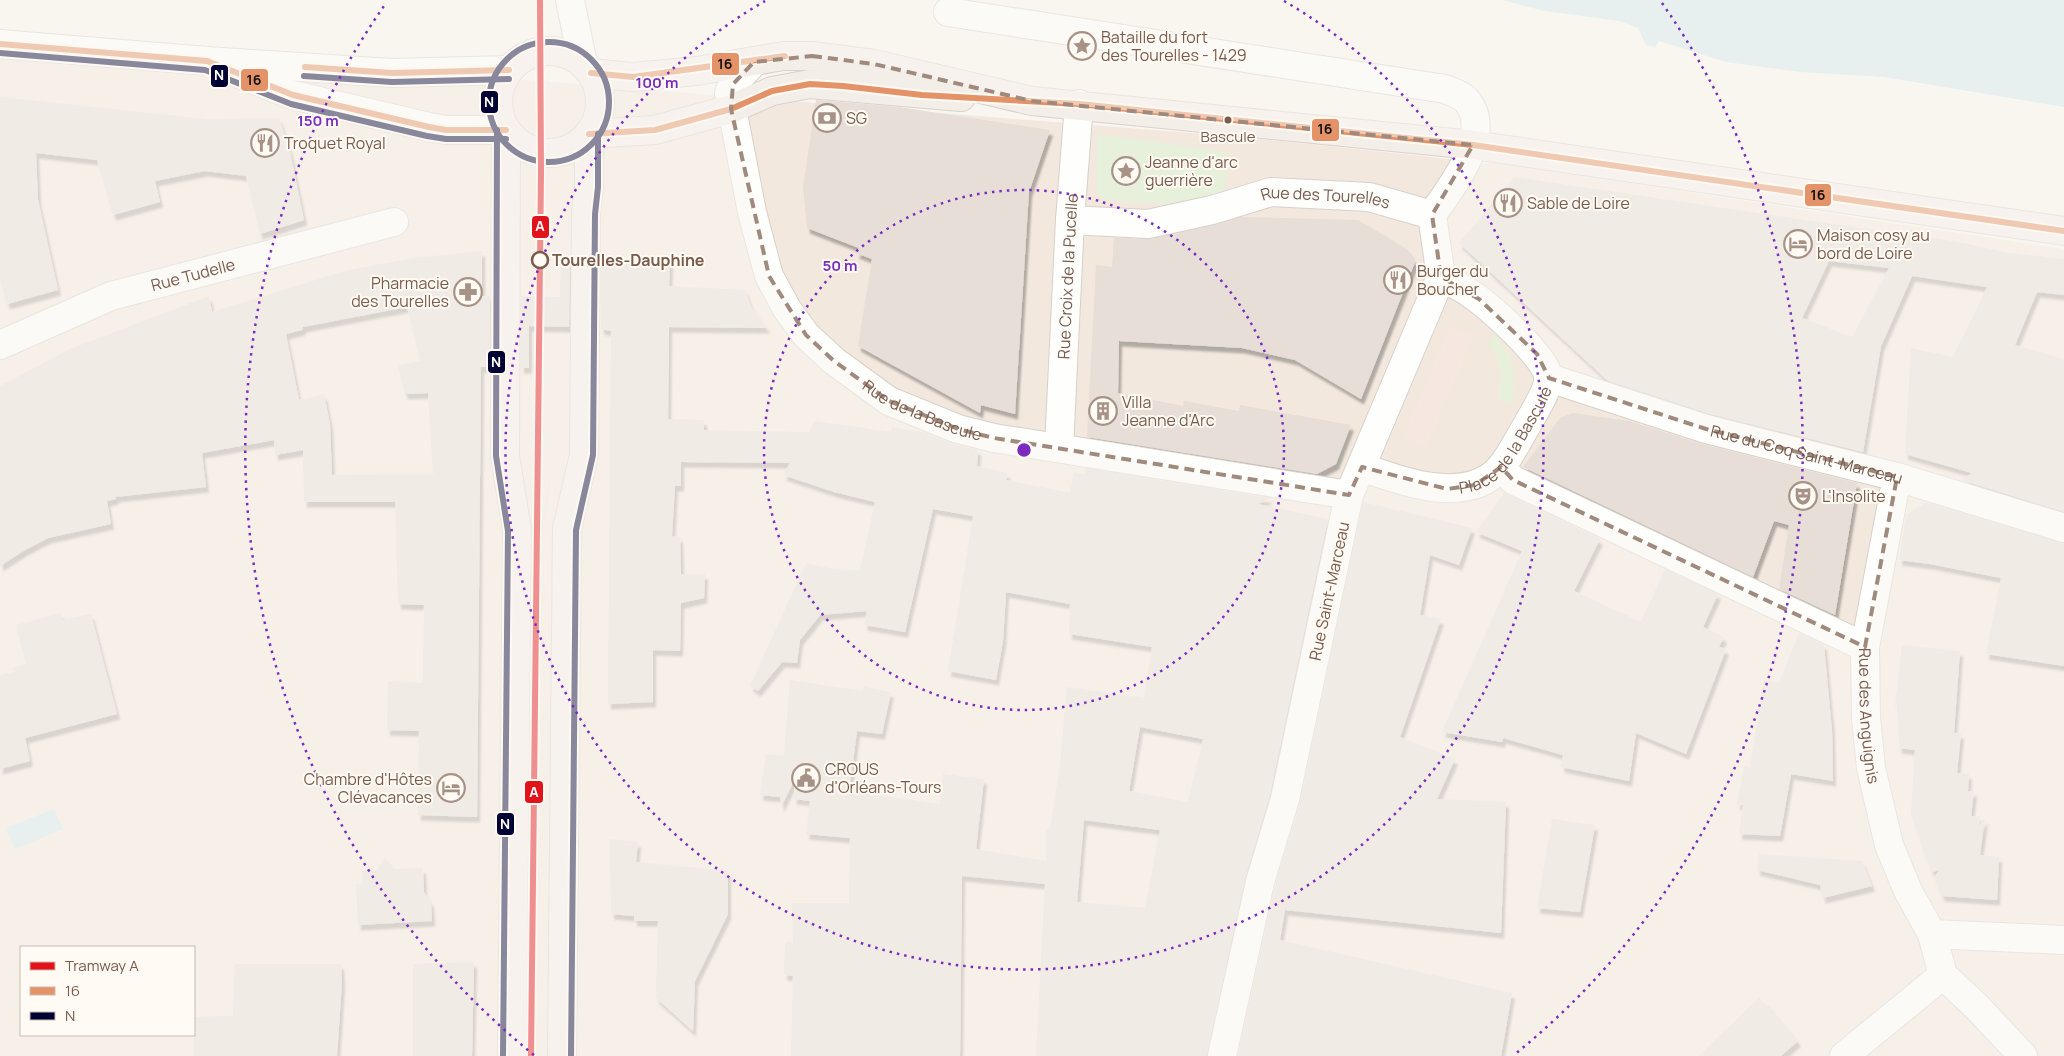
<svg xmlns="http://www.w3.org/2000/svg" width="2064" height="1056" font-family="Manrope,sans-serif">
  <defs>
    <filter id="shadow"><feDropShadow dx="3" dy="5.5" stdDeviation="1" flood-color="#0004"/></filter>
  </defs>
  <rect width="100%" height="100%" fill="#f9f5f0"/>
  <!-- residential -->
  <path fill="#f2e8de" fill-rule="evenodd" d="M0 38 1242 137 1516 166 2064 249V1056H0ZM21 947H194V1035H21Z"/>
  <!-- commercial -->
  <polygon fill="#f6e8e1" points="1450,327 1473,336 1425,447 1404,437"/>
  <!-- green -->
  <g fill="#e7f0db">
    <path d="M1097 134 1221 151 1227 156C1226 169 1229 191 1217 197L1168 204 1102 200 1097 191Z"/>
    <path d="M1494 334C1518 360 1515 371 1512 405L1497 397C1503 375 1502 361 1488 344Z"/>
  </g>
  <!-- water -->
  <g fill="#d0e8ea">
    <polygon points="1502,0 2064,0 2064,107 1884,77 1801,72 1726,62 1659,41 1655,47 1646,45 1638,28 1619,21 1545,11"/>
    <polygon points="54,809 63,829 15,849 6,828"/>
  </g>
  <!-- building -->
  <g fill="#e6ded7" fill-rule="evenodd" filter="url(#shadow)">
    <polygon points="0,97 207,119 279,118 290,152 304,220 260,234 246,176 205,171 155,181 160,202 113,215 97,160 36,153 38,200 58,290 7,304 0,278"/>
    <polygon points="816,100 899,107 1050,130 1029,192 1015,414 981,405 980,413 858,346 872,259 856,253 859,248 807,228 803,187"/>
    <path d="M1514 177 1907 235 1910 229 1926 237 1964 243 2004 252 2064 259V295L2037 292 2015 345 2064 359V512L1961 480 1972 473 1905 454 1911 348 1953 357 1987 287 1912 276 1881 346 1863 452 1710 414 1608 381 1459 243ZM1829 261 1889 268 1852 337 1802 318Z"/>
    <polygon points="1241,217 1358,220 1407,249 1415,262 1361,399 1295,360 1242,348 1119,341 1118,393 1183,406 1184,401 1239,411 1240,405 1351,425 1336,464 1317,474 1087,437 1096,265 1112,267 1114,238 1151,239"/>
    <path d="M482 251V296H490V367H481L477 817 418 815 419 731 387 730 388 681 423 683 424 605 398 604 395 502H304L303 450 275 455 274 440 202 453 206 487 115 497 116 499 107 501 111 524 48 538 25 550 0 566V386L70 349 209 296 212 312 348 270 414 258ZM407 307 420 361 398 365 405 394 428 393 433 474 332 475 330 425 324 394 299 400 286 334 302 330 303 327Z"/>
    <polygon points="561,261 570,261 569,327 529,326 529,368 521,368 521,296 560,297"/>
    <path d="M601 261H670L669 286 745 290 751 307 767 328 669 327 668 419 704 420V430L809 432 815 421 891 432 892 427 926 433 952 444 978 450 977 466 1008 473 1006 480 1070 493 1074 472 1085 474V468L1270 498 1258 504 1328 519 1270 795 1245 879 1207 1056H1036L1045 884 962 876 960 1056H791L793 976 784 975 785 942H793L792 903H849L850 838 806 834 810 801 794 799V781L781 807 780 797 760 795 766 754 784 756 790 680 863 691 864 687 891 692 882 734 857 731 849 791 940 804 943 774 984 779 976 849 1046 861V829H1050L1060 765 1067 687 1144 698 1152 647 1069 634 1070 604 1006 592 1003 641 996 680 948 671 973 516 933 509 905 632 864 625 867 611 820 615 800 640 797 663 782 662 758 691 750 686 806 563 833 569 860 571 875 502 834 492 783 475 790 463 681 462V486H675L672 536 680 537 681 574H705L704 598 681 603 680 651 653 650V702L608 704 611 331 601 329ZM1140 727 1203 739 1188 802 1129 791ZM1084 820 1160 830 1145 908 1077 902Z"/>
    <polygon points="1573,413 1629,421 1702,444 1857,483 1835,615 1779,589 1789,525 1774,521 1753,577 1523,467 1560,418"/>
    <polygon points="1504,493 1600,539 1574,591 1641,622 1665,569 1718,594 1703,627 1724,637 1719,647 1726,649 1686,754 1636,733 1629,781 1561,767 1563,755 1503,738 1502,742 1442,732 1522,551 1476,532"/>
    <polygon points="1363,502 1472,528 1459,565 1430,555 1420,615 1441,619 1400,737 1455,759 1437,799 1506,802 1501,933 1285,910 1280,940 1512,993 1501,1056 1238,1056 1275,886 1300,802"/>
    <polygon points="1926,502 2064,543 2064,666 1986,654 2001,578 1930,564 1899,560 1906,515"/>
    <polygon points="61,613 62,620 91,614 117,714 25,738 30,761 0,769 0,675 13,672 12,668 26,664 16,625"/>
    <polygon points="1799,633 1824,645 1832,731 1833,781 1791,774 1780,836 1739,834 1743,805 1737,804 1744,766 1750,767 1764,680 1779,683"/>
    <polygon points="1902,645 1960,651 1954,733 1961,733 1957,773 1969,774 1968,791 1974,791 1971,816 1980,816 1979,825 1985,818 1980,855 1999,857 1997,900 1942,896 1934,877 1940,870 1932,872 1925,855 1911,814 1915,750 1899,748 1898,706 1895,706"/>
    <polygon points="1552,819 1595,825 1580,912 1537,908"/>
    <polygon points="610,839 638,842 636,862 728,871 728,914 695,981 693,1031 656,998 658,921 634,921 634,916 611,914"/>
    <polygon points="1759,854 1862,861 1872,886 1823,898 1820,885 1757,870"/>
    <polygon points="385,857 393,869 423,868 424,892 431,903 432,921 358,925 356,884 363,883 362,871 377,870"/>
    <polygon points="474,962 472,1056 413,1056 413,964"/>
    <polygon points="235,964 341,964 342,982 337,1056 194,1056 194,1017 233,1016"/>
    <polygon points="1759,998 1767,1006 1768,1005 1798,1041 1781,1056 1698,1056"/>
  </g>
  <g fill="none" stroke-linecap="round" stroke-linejoin="round">
    <defs>
      <g id="minor">
        <polyline points="570,0 583,64"/>
        <path d="M948 12 1445 89C1452 92 1464 96 1468 102 1493 136 1451 187 1432 215L1441 277 1349 495 1285 799 1260 882 1222 1056"/>
        <polyline points="0,44 207,61 392,73 509,70"/>
        <path id="s1" d="M754 62 733 84 729 93 752 212 769 276 787 309 806 335 834 361 889 401 958 429 994 438 1349 495"/>
        <polyline points="232,71 293,95 429,127 446,130 506,130"/>
        <path id="s2" d="M1070 220 1148 224 1212 210 1271 192 1369 197 1432 215"/>
        <path id="s3" d="M0 345 111 296 394 222"/>
        <path id="s4" d="M1549 378 1706 429 1897 477 2064 528"/>
        <path id="s5" d="M1059 448 1070 220 1079 104"/>
        <path id="s6" d="M1362 467C1402 482 1468 506 1501 467 1511 455 1519 438 1527 425 1533 414 1550 388 1548 376 1545 356 1489 306 1471 294 1462 287 1451 283 1441 277"/>
        <polyline points="1501,467 1513,480 1865,647"/>
        <path id="s7" d="M1897 477 1865 647 1866 718 1871 768 1889 845 1908 891 1932 934 1943 975 1977 1007 2023 1056"/>
        <polyline points="1932,934 2064,940"/>
        <polyline points="1844,1056 1943,975"/>
      </g>
      <g id="major">
        <circle cx="549" cy="102" r="51"/>
        <polyline points="591,73 633,77 655,75 697,71 783,56 812,56 874,64 1032,101 1473,145 2064,231"/>
        <polyline points="506,130 505,456 517,530 512,1056"/>
        <polyline points="589,134 655,130 731,109 772,91 810,84 961,97"/>
        <polyline points="562,1056 567,529 584,455 586,213 589,187 589,134"/>
      </g>
    </defs>
    <!-- minor casing -->
    <use href="#minor" stroke="#d7d1cb" stroke-width="30"/>
    <!-- major casing -->
    <use href="#major" stroke="#dad1cc" stroke-width="30"/>
    <!-- minor -->
    <use href="#minor" stroke="#fefefd" stroke-width="28"/>
    <!-- major -->
    <use href="#major" stroke="#f3eee8" stroke-width="28"/>
    <!-- tram -->
    <polyline stroke="#e6e3e7" stroke-width="1" points="536,569 550,482"/>
    <defs>
      <g id="bus-1">
        <polyline points="0,44 207,61 293,95 429,127 446,130 506,130"/>
        <polyline points="305,67 392,73 509,70"/>
        <polyline points="591,73 633,77 785,56"/>
        <polyline points="589,134 655,130 731,109 772,91 810,84 843,86 922,95 1079,104 1473,145 2064,231"/>
      </g>
      <g id="bus-2">
        <circle cx="549" cy="102" r="60"/>
        <polyline points="0,53 205,70 291,104 427,136 446,139 506,139"/>
        <polyline points="304,76 392,82 509,79"/>
        <polyline points="497,130 496,456 508,531 503,1056"/>
        <polyline points="571,1056 576,530 593,455 595,214 598,187 598,134"/>
      </g>
    </defs>
    <!-- bus-1 casing -->
    <use href="#bus-1" stroke="#fffaf3" stroke-width="10"/>
    <!-- bus-2 casing -->
    <use href="#bus-2" stroke="#fffaf3" stroke-width="10"/>
    <!-- bus-1 -->
    <use href="#bus-1" stroke="#e49267" stroke-width="6"/>
    <!-- bus-2 -->
    <use href="#bus-2" stroke="#003" stroke-width="6"/>
    <defs>
      <polyline id="tram-1" points="531,1056 541,173 540,0"/>
    </defs>
    <!-- tram-1 casing -->
    <use href="#tram-1" stroke="#fffaf3" stroke-width="10"/>
    <!-- tram-1 -->
    <use href="#tram-1" stroke="#e2121a" stroke-width="6"/>
  </g>
  <!-- marked area -->
  <path d="M0 0H2064V1056H0ZM812 56 874 64 1032 101 1473 145 1432 215 1441 277 1479 299 1537 354 1549 378 1706 429 1897 477 1865 647 1513 480 1501 467 1475 485 1447 489 1362 467 1349 495 994 438 958 429 889 401 834 361 806 335 769 276 731 109 733 84 754 62Z" fill="#f9f5f0" fill-opacity=".55" fill-rule="evenodd"/>
  <path fill="none" stroke="#9f8a7d" stroke-width="4" stroke-dasharray="10 6" stroke-linejoin="round" d="M812 56 874 64 1032 101 1473 145 1432 215 1441 277 1479 299 1537 354 1549 378 1706 429 1897 477 1865 647 1513 480 1501 467 1475 485 1447 489 1362 467 1349 495 994 438 958 429 889 401 834 361 806 335 769 276 731 109 733 84 754 62Z"/>
  <!-- distance rings -->
  <g fill="none" stroke="#7b2cbf" stroke-width="2.5" stroke-dasharray="2.5 5">
    <circle cx="1024" cy="450" r="260"/>
    <path d="M1284 1A519 519 0 1 1 765 1"/>
    <path d="M534 1055A779 779 0 0 1 386 3M1662 3A779 779 0 0 1 1514 1055"/>
  </g>
  <!-- icons -->
  <defs>
    <symbol id="sight-ring" viewBox="-11 -11 22 22"><circle r="9.5" fill="#fffaf3" stroke="#a69286" stroke-width="1.5"/><path d="M0-6L1.8-2.2L6-1.7L2.9 1.2L3.7 5.4L0 3.3L-3.7 5.4L-2.9 1.2L-6-1.7L-1.8-2.2Z" fill="#a69286"/></symbol>
    <symbol id="bank-ring" viewBox="-11 -11 22 22"><circle r="9.5" fill="#fffaf3" stroke="#a69286" stroke-width="1.5"/><path d="M-6-4H6V4H-6ZM0-2.3a2.3 2.3 0 1 0 0 4.6a2.3 2.3 0 1 0 0-4.6Z" fill="#a69286"/></symbol>
    <symbol id="restaurant-ring" viewBox="-11 -11 22 22"><circle r="9.5" fill="#fffaf3" stroke="#a69286" stroke-width="1.5"/><path d="M-5-6h1v4h1v-4h1v4h1v-4h1v5L-1.5 .5V6h-2V.5L-5-1ZM5-6V6H3V1.5H1.5Q1.5-4 5-6Z" fill="#a69286"/></symbol>
    <symbol id="hotel-ring" viewBox="-11 -11 22 22"><circle r="9.5" fill="#fffaf3" stroke="#a69286" stroke-width="1.5"/><path d="M-6-4.5h1.5V1H6V5H4.5V3h-9V5H-6ZM-4 0a1.8 1.8 0 1 1 3.6 0ZM.5 0V-2.5h3Q6-2.5 6 0Z" fill="#a69286"/></symbol>
    <symbol id="pharmacy-ring" viewBox="-11 -11 22 22"><circle r="9.5" fill="#fffaf3" stroke="#a69286" stroke-width="1.5"/><path d="M-2-6h4v4h4v4h-4v4h-4v-4h-4v-4h4Z" fill="#a69286"/></symbol>
    <symbol id="building-ring" viewBox="-11 -11 22 22"><circle r="9.5" fill="#fffaf3" stroke="#a69286" stroke-width="1.5"/><path d="M-4-6H4V6H1V3H-1V6H-4ZM-2.5-4.3h1.7v1.8h-1.7ZM.8-4.3h1.7v1.8H.8ZM-2.5-1h1.7V.8h-1.7ZM.8-1h1.7V.8H.8Z" fill="#a69286"/></symbol>
    <symbol id="theatre-ring" viewBox="-11 -11 22 22"><circle r="9.5" fill="#fffaf3" stroke="#a69286" stroke-width="1.5"/><path d="M-5-5.5Q0-4 5-5.5V0Q5 5 0 6Q-5 5-5 0ZM-3.3-2.5H-1v1.5H-3.3ZM1-2.5H3.3v1.5H1ZM-2.8 1Q0 5.5 2.8 1Z" fill="#a69286"/></symbol>
    <symbol id="civic-ring" viewBox="-11 -11 22 22"><circle r="9.5" fill="#fffaf3" stroke="#a69286" stroke-width="1.5"/><path d="M-.6-6.5H3V-4.5H.6V-3L4-1V1h2V6H-6V1h2V-1L-.6-3ZM-1.2 2.5V6h2.4V2.5Z" fill="#a69286"/></symbol>
  </defs>
  <g fill-rule="evenodd">
    <use href="#sight-ring" x="1066" y="30" width="32" height="32"/>
    <use href="#bank-ring" x="811" y="102" width="32" height="32"/>
    <use href="#restaurant-ring" x="249" y="127" width="32" height="32"/>
    <use href="#sight-ring" x="1110" y="155" width="32" height="32"/>
    <use href="#restaurant-ring" x="1492" y="187" width="32" height="32"/>
    <use href="#hotel-ring" x="1782" y="228" width="32" height="32"/>
    <use href="#restaurant-ring" x="1382" y="264" width="32" height="32"/>
    <use href="#pharmacy-ring" x="452" y="276" width="32" height="32"/>
    <use href="#building-ring" x="1087" y="395" width="32" height="32"/>
    <use href="#theatre-ring" x="1787" y="480" width="32" height="32"/>
    <use href="#civic-ring" x="790" y="762" width="32" height="32"/>
    <use href="#hotel-ring" x="435" y="772" width="32" height="32"/>
  </g>
  <!-- markers -->
  <circle fill="#7a5c4d" stroke="#fffaf3" stroke-width="2" cx="1228" cy="120" r="4.5"/>
  <circle fill="#fffaf3" stroke="#7a5c4d" stroke-width="2.5" cx="540" cy="260" r="8"/>
  <g text-anchor="middle" stroke-width="4" stroke-linejoin="round" paint-order="stroke">
    <!-- bus labels -->
    <g font-size="15" fill="#7a5c4d" stroke="#fffaf3">
      <text x="1228" y="142">Bascule</text>
    </g>
    <!-- poi labels -->
    <g font-size="16" fill="#7a5c4d" stroke="#fffaf3" text-anchor="start">
      <text x="1101" y="43">Bataille du fort<tspan x="1101" dy="18">des Tourelles - 1429</tspan></text>
      <text x="846" y="124">SG</text>
      <text x="284" y="149">Troquet Royal</text>
      <text x="1145" y="168">Jeanne d'arc<tspan x="1145" dy="18">guerrière</tspan></text>
      <text x="1527" y="209">Sable de Loire</text>
      <text x="1817" y="241">Maison cosy au<tspan x="1817" dy="18">bord de Loire</tspan></text>
      <text x="1417" y="277">Burger du<tspan x="1417" dy="18">Boucher</tspan></text>
      <text x="449" y="289" text-anchor="end">Pharmacie<tspan x="449" dy="18">des Tourelles</tspan></text>
      <text x="1122" y="408">Villa<tspan x="1122" dy="18">Jeanne d'Arc</tspan></text>
      <text x="1822" y="502">L'Insolite</text>
      <text x="825" y="775">CROUS<tspan x="825" dy="18">d'Orléans-Tours</tspan></text>
      <text x="432" y="785" text-anchor="end">Chambre d'Hôtes<tspan x="432" dy="18">Clévacances</tspan></text>
    </g>
    <!-- street labels -->
    <g font-size="16" fill="#7a5c4d" stroke="#fffaf3">
      <text dy="6" stroke="none"><textPath href="#s2" startOffset="260">Rue des Tourelles</textPath></text>
      <text dy="6" stroke="none"><textPath href="#s3" startOffset="206">Rue Tudelle</textPath></text>
      <text dy="6" stroke="none"><textPath href="#s5" startOffset="172">Rue Croix de la Pucelle</textPath></text>
      <text dy="6" stroke="none"><textPath href="#s1" startOffset="438">Rue de la Bascule</textPath></text>
      <text dy="6" stroke="none"><textPath href="#s6" startOffset="170">Place de la Bascule</textPath></text>
      <text dy="6" stroke="none"><textPath href="#s4" startOffset="269">Rue du Coq Saint-Marceau</textPath></text>
      <text transform="translate(1329 591) rotate(-78)" y="6">Rue Saint-Marceau</text>
      <text dy="6" stroke="none"><textPath href="#s7" startOffset="242">Rue des Anguignis</textPath></text>
    </g>
    <!-- stop labels -->
    <g font-size="16" font-weight="bold" fill="#7a5c4d" stroke="#fffaf3" text-anchor="start">
      <text x="552" y="266">Tourelles-Dauphine</text>
    </g>
  </g>
  <circle cx="1024" cy="450" r="8" fill="#7b2cbf" stroke="#fffaf3" stroke-width="2.5"/>
  <g font-size="15" text-anchor="middle" font-weight="bold" fill="#7b2cbf" stroke="#fffaf3" stroke-width="4" stroke-linejoin="round" paint-order="stroke">
    <text x="657" y="88">100 m</text>
    <text x="318" y="126">150 m</text>
    <text x="840" y="271">50 m</text>
  </g>
  <g stroke="#fffaf3" stroke-width="2">
    <rect x="711" y="52" width="29" height="24" rx="5" fill="#e49267"/>
    <rect x="210" y="64" width="19" height="24" rx="5" fill="#003"/>
    <rect x="240" y="68" width="29" height="24" rx="5" fill="#e49267"/>
    <rect x="480" y="90" width="19" height="24" rx="5" fill="#003"/>
    <rect x="1311" y="118" width="29" height="24" rx="5" fill="#e49267"/>
    <rect x="1804" y="183" width="28" height="24" rx="5" fill="#e49267"/>
    <rect x="531" y="215" width="19" height="24" rx="5" fill="#e2121a"/>
    <rect x="487" y="350" width="19" height="24" rx="5" fill="#003"/>
    <rect x="524" y="780" width="20" height="24" rx="5" fill="#e2121a"/>
    <rect x="496" y="812" width="19" height="24" rx="5" fill="#003"/>
  </g>
  <g font-size="14" text-anchor="middle" font-weight="bold" fill="#fff">
    <text x="219" y="80">N</text>
    <text x="489" y="107">N</text>
    <text x="540" y="231">A</text>
    <text x="496" y="367">N</text>
    <text x="534" y="797">A</text>
    <text x="505" y="829">N</text>
  </g>
  <g font-size="14" text-anchor="middle" font-weight="bold" fill="#111">
    <text x="725" y="69">16</text>
    <text x="254" y="85">16</text>
    <text x="1325" y="134">16</text>
    <text x="1818" y="200">16</text>
  </g>
  <!-- legend -->
  <rect x="20" y="946" width="175" height="90" fill="#fffaf3" stroke="#cabbb1"/>
  <rect x="30" y="962" width="25" height="8" fill="#e2121a" stroke="#cabbb1"/>
  <text x="65" y="971" font-size="15" fill="#7a5c4d">Tramway A</text>
  <rect x="30" y="987" width="25" height="8" fill="#e49267" stroke="#cabbb1"/>
  <text x="65" y="996" font-size="15" fill="#7a5c4d">16</text>
  <rect x="30" y="1012" width="25" height="8" fill="#000033" stroke="#cabbb1"/>
  <text x="65" y="1021" font-size="15" fill="#7a5c4d">N</text>
</svg>
